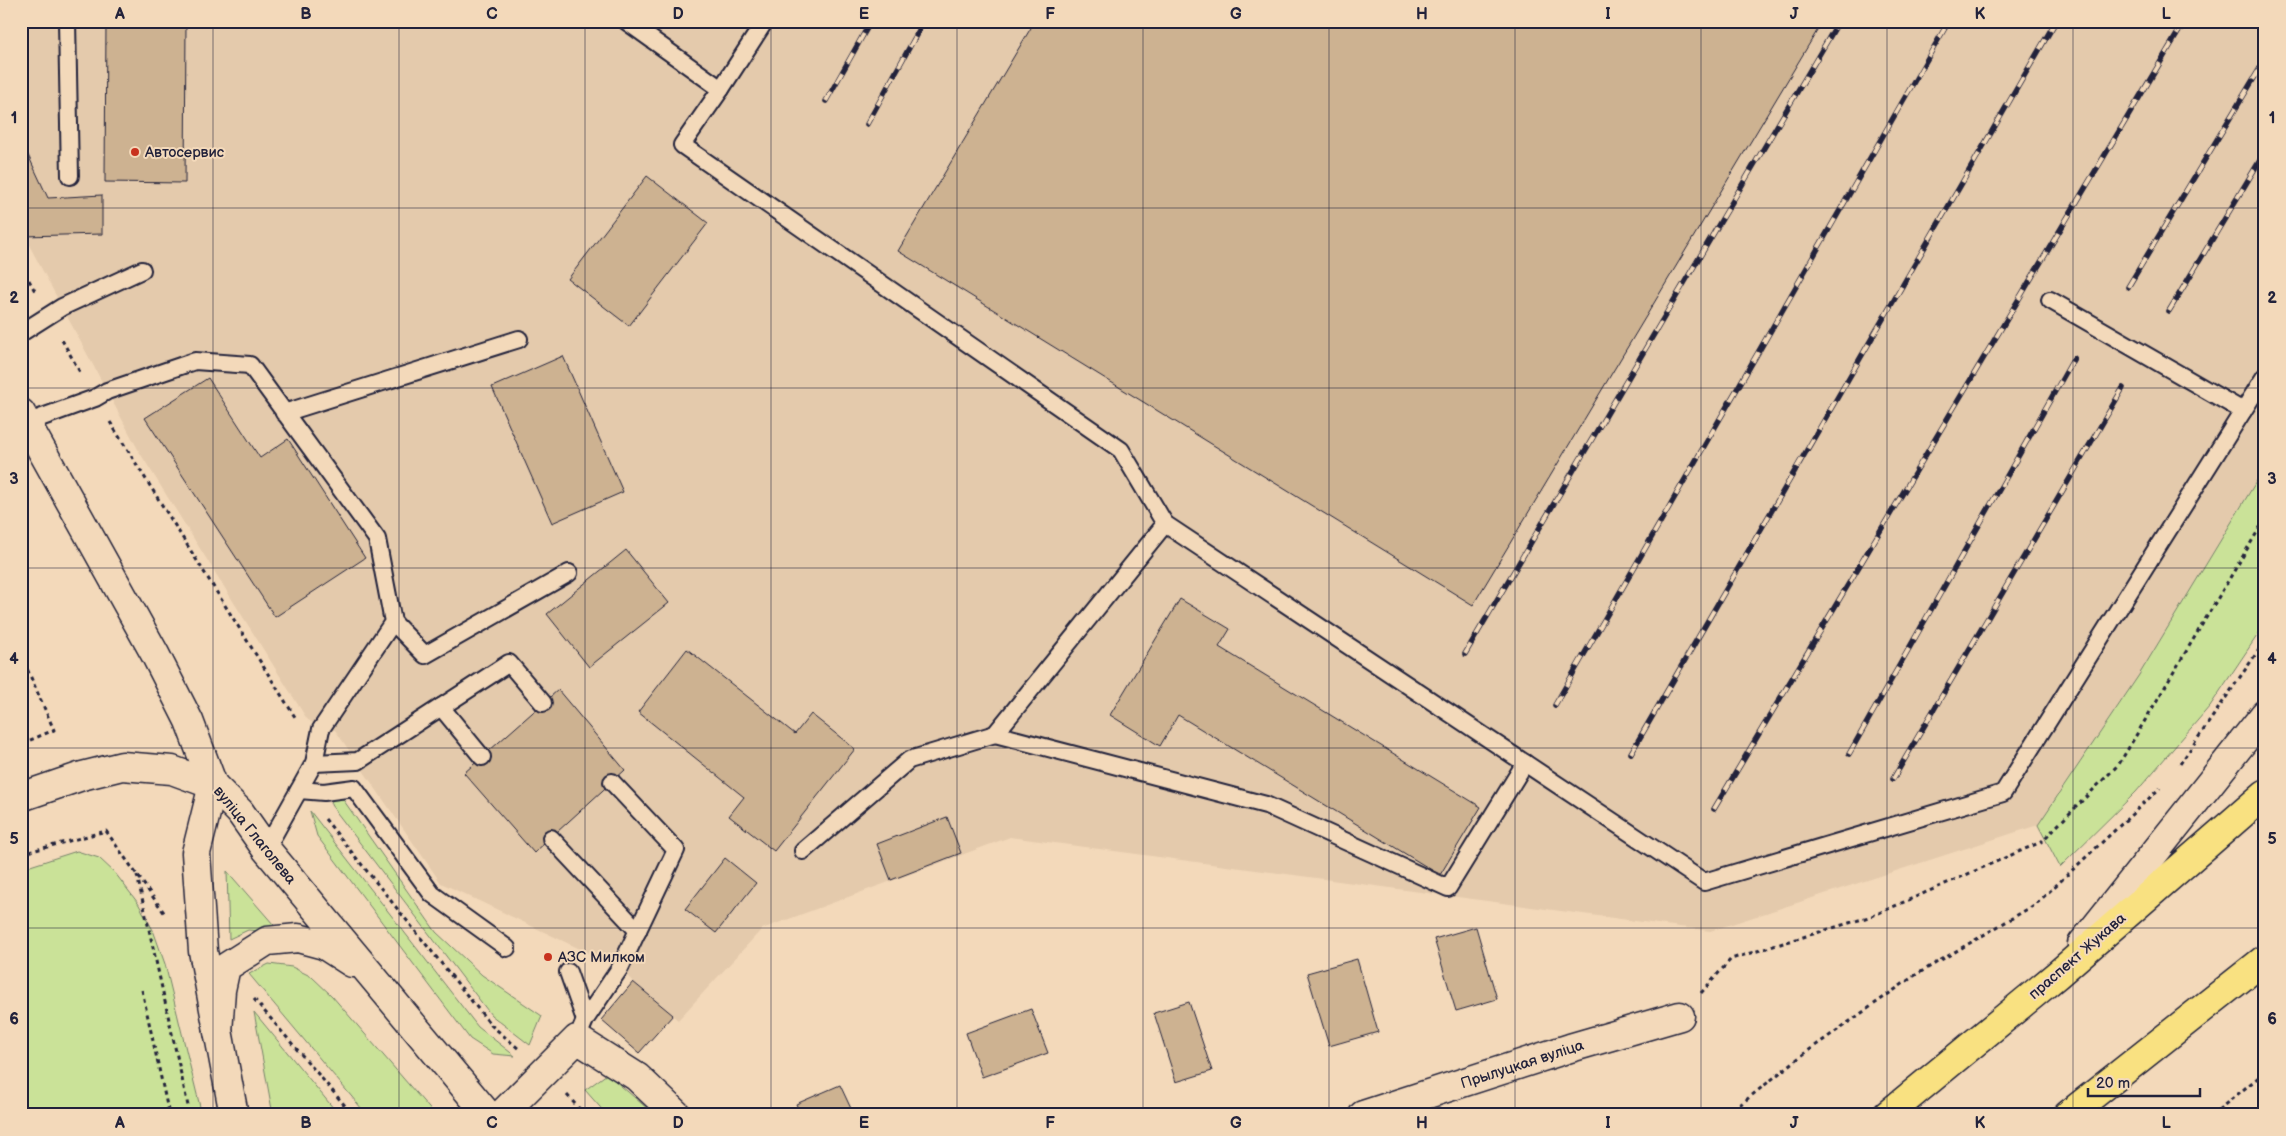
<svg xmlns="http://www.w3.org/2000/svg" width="2286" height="1136" font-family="'Balsamiq Sans',sans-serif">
  <rect width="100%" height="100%" fill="#f3d9ba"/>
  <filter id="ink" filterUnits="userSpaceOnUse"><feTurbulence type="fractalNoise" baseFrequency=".02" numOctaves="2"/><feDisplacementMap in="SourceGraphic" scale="10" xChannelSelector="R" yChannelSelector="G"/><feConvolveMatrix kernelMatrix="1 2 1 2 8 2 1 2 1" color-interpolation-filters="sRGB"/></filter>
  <g filter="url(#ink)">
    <!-- built -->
    <polygon fill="#e4caac" points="21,21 2265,21 2265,467 2139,675 2038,825 1710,931 1010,837 762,929 678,1020 633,982 620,968 441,883 335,730 321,729 307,719 140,453 21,230"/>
    <!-- green -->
    <g fill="#cae298" stroke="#76826a">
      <polygon points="2265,467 2265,624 2210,706 2136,792 2060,867 2038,825 2139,675"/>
      <polygon points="342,798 436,932 482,975 542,1016 530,1045 491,1015 331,805 332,799"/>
      <polygon points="310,811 478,1027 515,1056 493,1054 470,1039 317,836"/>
      <polygon points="77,851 99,858 115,873 138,903 153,930 165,964 202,1115 21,1115 21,869"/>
      <polygon points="227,871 280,932 248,930 229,939"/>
      <polygon points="269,964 292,967 312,977 332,996 435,1115 367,1115 249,974"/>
      <polygon points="254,1012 339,1115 273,1115"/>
      <polygon points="607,1074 655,1115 607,1115 585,1090"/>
    </g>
    <!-- building -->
    <g fill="#cdb291" stroke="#22223b">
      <polygon points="106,21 186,21 185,183 105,182"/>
      <polygon points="1035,21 1823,21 1473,605 898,251"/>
      <polygon points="21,140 48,198 102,195 102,234 24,236 21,230"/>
      <polygon points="647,176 708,223 629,326 568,279"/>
      <polygon points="563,356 623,492 552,523 492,387"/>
      <polygon points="208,378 260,458 288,439 365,558 275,617 145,418"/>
      <polygon points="626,550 669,603 589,667 547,614"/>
      <polygon points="1180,599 1230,629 1219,647 1481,807 1440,875 1178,715 1160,746 1110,715"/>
      <polygon points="687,649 795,734 811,714 855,749 774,851 729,816 744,797 638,712"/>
      <polygon points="558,690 625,770 534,853 464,773"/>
      <polygon points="947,817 961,853 891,880 877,844"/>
      <polygon points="725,858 756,883 716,933 685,909"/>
      <polygon points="1476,927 1497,999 1456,1011 1434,939"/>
      <polygon points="1357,959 1378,1032 1329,1046 1307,973"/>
      <polygon points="633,982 673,1015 639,1053 601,1020"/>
      <polygon points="1189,1002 1212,1071 1176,1082 1154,1013"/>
      <polygon points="1031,1009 1048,1053 982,1077 966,1033"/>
      <polygon points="840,1085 854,1115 801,1115 796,1104"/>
    </g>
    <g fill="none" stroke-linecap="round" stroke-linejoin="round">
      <defs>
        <g id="lane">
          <polyline points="67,21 70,176"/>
          <polyline points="626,21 721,89 682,145 1121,450 1165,524"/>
          <polyline points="721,89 765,21"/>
          <polyline points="2050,300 2243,411"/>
          <polyline points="21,333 62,307 142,270"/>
          <polyline points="284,413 519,339"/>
          <polyline points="26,423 95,398 107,391 195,361 250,365 377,539 393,622 321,729 314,763 266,849"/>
          <polyline points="393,622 425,655 569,573"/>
          <polyline points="441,707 482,757"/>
          <polyline points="995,734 1266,805 1448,888 1525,763"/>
          <polyline points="314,763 358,761 509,663 543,703"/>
          <polyline points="299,790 324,792 354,788 432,894 507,948"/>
          <polyline points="551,838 638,931"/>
          <polyline points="803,851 909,760 995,734 1165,524 1704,882 2003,793 2265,376"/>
          <polyline points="568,972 585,1020"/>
          <polyline points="577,1039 585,1020 620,968 676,850 612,782"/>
        </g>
        <g id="street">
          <polyline points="21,413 155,654 189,721 213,785 196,853 203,951 234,1115"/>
          <polyline points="501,1115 577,1039 637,1077 677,1115"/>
          <polyline points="1363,1115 1570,1048 1680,1016"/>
        </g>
        <g id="secondary">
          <polyline points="21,797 82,776 122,766 172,770 213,785 240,812 266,849 488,1115"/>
          <polyline points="2082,944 2265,714"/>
          <polyline points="218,1032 221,990 226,967 267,941 298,938 324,945 352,963"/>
        </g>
        <g id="primary">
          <polyline points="1887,1115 2057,975 2265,794"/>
          <polyline points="2068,1115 2265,959"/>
        </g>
      </defs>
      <!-- lane casing -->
      <use href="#lane" stroke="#22223b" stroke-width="20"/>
      <!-- street casing -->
      <use href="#street" stroke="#22223b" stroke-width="31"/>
      <!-- secondary casing -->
      <use href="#secondary" stroke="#22223b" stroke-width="31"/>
      <!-- primary casing -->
      <use href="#primary" stroke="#22223b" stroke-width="31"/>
      <!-- path -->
      <g stroke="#22223b" stroke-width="3" stroke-dasharray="4 4" stroke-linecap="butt">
        <polyline points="21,266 35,291"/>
        <polyline points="62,340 81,374"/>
        <polyline points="110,422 295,717"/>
        <polyline points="21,655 54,730 21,744"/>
        <polyline points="2180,764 2265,641"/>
        <polyline points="325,819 491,1025 519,1049"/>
        <polyline points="21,854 106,831 165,914"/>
        <polyline points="137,875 190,1115"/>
        <polyline points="142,990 169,1115"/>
        <polyline points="1701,993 1731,959 1872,916 2041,842 2119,764 2265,519"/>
        <polyline points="254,999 353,1115"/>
        <polyline points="567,1095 585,1115"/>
        <polyline points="1727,1115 1805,1053 1914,976 2036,904 2160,788"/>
        <polyline points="2212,1115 2265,1072"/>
      </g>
      <!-- lane -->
      <use href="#lane" stroke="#f3d9ba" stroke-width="16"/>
      <!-- street -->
      <use href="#street" stroke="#f3d9ba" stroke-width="28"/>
      <!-- secondary -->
      <use href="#secondary" stroke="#f3d9ba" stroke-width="28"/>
      <!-- primary -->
      <use href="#primary" stroke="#f9e181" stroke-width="28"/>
      <defs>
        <g id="rail">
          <polyline points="826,101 871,21"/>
          <polyline points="867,124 924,21"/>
          <polyline points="2128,287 2265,60"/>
          <polyline points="2169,311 2265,152"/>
          <polyline points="1465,654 1839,21"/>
          <polyline points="1555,705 1949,21"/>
          <polyline points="1631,753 2056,21"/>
          <polyline points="1849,754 2074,358"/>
          <polyline points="1893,779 2123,388"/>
          <polyline points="1714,809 2185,21"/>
        </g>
      </defs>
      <!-- rail casing -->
      <use href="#rail" stroke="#22223b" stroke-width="5.5"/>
      <!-- rail -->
      <use href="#rail" stroke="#f3d9ba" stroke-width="4" stroke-dasharray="11" stroke-linecap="butt"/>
    </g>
  </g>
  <!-- grid -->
  <path fill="none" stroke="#22223b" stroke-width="1" stroke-opacity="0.55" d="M213 21V1115M399 21V1115M585 21V1115M771 21V1115M957 21V1115M1143 21V1115M1329 21V1115M1515 21V1115M1701 21V1115M1887 21V1115M2073 21V1115M21 208H2265M21 388H2265M21 568H2265M21 748H2265M21 928H2265"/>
  <!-- markers -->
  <g fill="#c8321e" stroke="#f3d9ba" stroke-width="2">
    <circle cx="135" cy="152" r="5"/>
    <circle cx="548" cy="957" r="5"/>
  </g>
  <g text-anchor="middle" stroke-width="4" stroke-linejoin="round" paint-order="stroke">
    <!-- poi labels -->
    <g font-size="15" fill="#22223b" stroke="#f3d9ba" text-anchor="start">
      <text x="145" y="157">Автосервис</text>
      <text x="558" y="962">АЗС Милком</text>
    </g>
    <!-- street labels -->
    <g font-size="15" fill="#22223b" stroke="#f3d9ba">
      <text transform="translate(255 835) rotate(51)" y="5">вуліца Глаголева</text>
      <text transform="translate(2077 956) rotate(-41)" y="5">праспект Жукава</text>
      <text transform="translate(1522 1064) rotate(-18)" y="5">Прылуцкая вуліца</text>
    </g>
  </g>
  <!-- margin -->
  <rect width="2286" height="1136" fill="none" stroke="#f3d9ba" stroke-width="55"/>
  <!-- scale -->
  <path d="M2088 1088v8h112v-8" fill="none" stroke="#22223b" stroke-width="2.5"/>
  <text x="2096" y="1088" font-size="15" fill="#22223b" stroke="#f3d9ba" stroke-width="4" paint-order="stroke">20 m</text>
  <rect x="28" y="28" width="2230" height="1080" fill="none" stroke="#22223b" stroke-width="2"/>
  <g font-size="16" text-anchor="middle" font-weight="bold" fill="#22223b">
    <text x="120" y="19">A</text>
    <text x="306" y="19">B</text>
    <text x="492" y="19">C</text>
    <text x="678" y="19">D</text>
    <text x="864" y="19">E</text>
    <text x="1050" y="19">F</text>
    <text x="1236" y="19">G</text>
    <text x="1422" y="19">H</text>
    <text x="1608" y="19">I</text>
    <text x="1794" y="19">J</text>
    <text x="1980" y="19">K</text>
    <text x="2166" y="19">L</text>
    <text x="14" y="123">1</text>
    <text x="2272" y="123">1</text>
    <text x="14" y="303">2</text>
    <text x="2272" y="303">2</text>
    <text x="14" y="484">3</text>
    <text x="2272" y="484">3</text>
    <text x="14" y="664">4</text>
    <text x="2272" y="664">4</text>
    <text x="14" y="844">5</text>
    <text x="2272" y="844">5</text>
    <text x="14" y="1024">6</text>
    <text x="2272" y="1024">6</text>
    <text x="120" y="1128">A</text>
    <text x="306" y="1128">B</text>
    <text x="492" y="1128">C</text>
    <text x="678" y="1128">D</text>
    <text x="864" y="1128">E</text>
    <text x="1050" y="1128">F</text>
    <text x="1236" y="1128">G</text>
    <text x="1422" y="1128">H</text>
    <text x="1608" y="1128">I</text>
    <text x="1794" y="1128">J</text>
    <text x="1980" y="1128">K</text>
    <text x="2166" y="1128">L</text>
  </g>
</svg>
